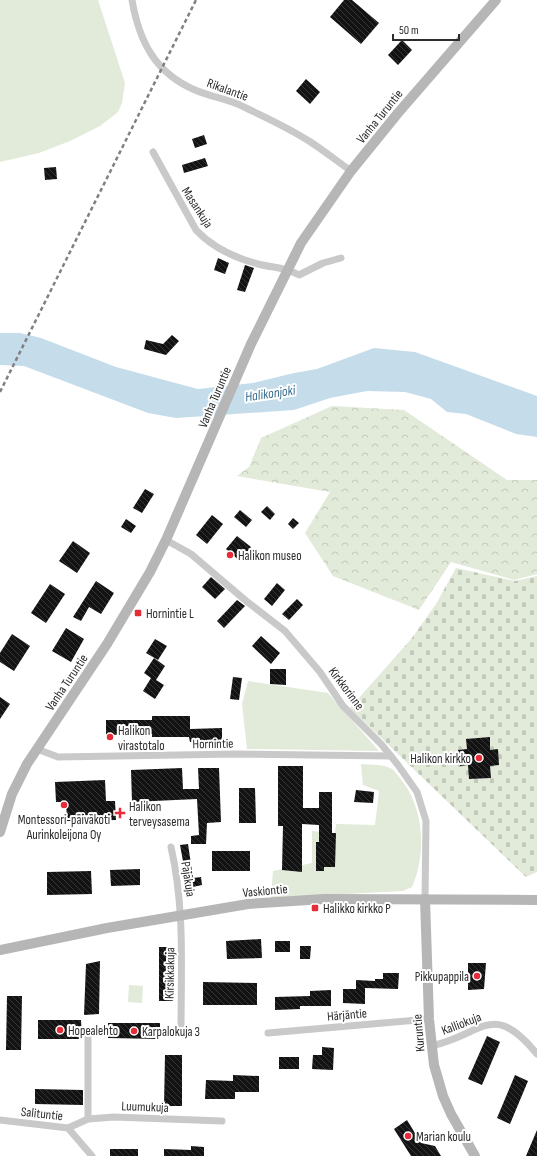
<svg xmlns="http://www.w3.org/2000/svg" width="537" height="1156" font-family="'Sofia Sans Condensed',sans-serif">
  <defs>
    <pattern id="forest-crowns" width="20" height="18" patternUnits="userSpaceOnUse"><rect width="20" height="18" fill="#e2ead9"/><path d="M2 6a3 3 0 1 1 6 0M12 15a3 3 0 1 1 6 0" fill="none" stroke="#c2c9ba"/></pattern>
    <pattern id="cemetery-stones" width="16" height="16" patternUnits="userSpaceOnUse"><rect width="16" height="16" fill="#e2ead9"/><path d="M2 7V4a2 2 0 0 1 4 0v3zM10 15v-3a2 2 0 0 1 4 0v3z" fill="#c2c9ba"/></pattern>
    <pattern id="building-back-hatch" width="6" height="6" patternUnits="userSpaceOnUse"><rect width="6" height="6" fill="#131313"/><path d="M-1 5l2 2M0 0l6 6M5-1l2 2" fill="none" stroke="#363636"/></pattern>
  </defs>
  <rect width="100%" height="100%" fill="#fff"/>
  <!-- forest -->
  <polygon fill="url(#forest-crowns)" points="332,406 404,410 507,480 537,480 537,574 514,580 451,562 419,610 333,576 305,533 330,492 237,476 249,467 261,438"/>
  <!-- cemetery -->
  <polygon fill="url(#cemetery-stones)" points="456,568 515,581 537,576 537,872 526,877 350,708 412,638 436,604"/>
  <!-- park -->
  <g fill="#e2ead9">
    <polygon points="0,0 98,0 125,83 122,103 118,112 100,126 70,141 39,153 0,162"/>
    <polygon points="248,681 328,693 379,751 247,749 242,704"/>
    <path d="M361 764C370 765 384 764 392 769 395 771 397 775 400 778 424 807 427 853 412 887L403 891 271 898 273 871 312 863V831L335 833 336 824 375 825 379 791 363 785Z"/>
    <polygon points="129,985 143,986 142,1003 128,1002"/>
  </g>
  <!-- water -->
  <polygon fill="#c5dceb" points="0,333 20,333 41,338 116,367 198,389 253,383 294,373 317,369 374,348 415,352 537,396 537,437 516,434 466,414 447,412 431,399 405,392 367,391 330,398 294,410 176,418 148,413 24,366 0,365"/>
  <!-- building -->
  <g fill="url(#building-back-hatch)">
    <polygon points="344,0 352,0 379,23 361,44 330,17"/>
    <polygon points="402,40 412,50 398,65 388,55"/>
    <polygon points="306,79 320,92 310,104 296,91"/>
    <polygon points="204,135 207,144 195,148 192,139"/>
    <polygon points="205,158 208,166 184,173 182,165"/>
    <polygon points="56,167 57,179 45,180 44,168"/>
    <polygon points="218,258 229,263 225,274 214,270"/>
    <polygon points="245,265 254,268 245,292 237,290"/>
    <polygon points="172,335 179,341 166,355 144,349 146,340 163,344"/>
    <polygon points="145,489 154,494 142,513 133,508"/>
    <polygon points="267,506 275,514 270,520 261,512"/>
    <polygon points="240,510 252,520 246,527 234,517"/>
    <polygon points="212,515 223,524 207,544 196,535"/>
    <polygon points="293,518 299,523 293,529 288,524"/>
    <polygon points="126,519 136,526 131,533 121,527"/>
    <polygon points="237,536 251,547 240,561 226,549"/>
    <polygon points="73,541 90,553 77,573 59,561"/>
    <polygon points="211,577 225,589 215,599 202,587"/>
    <polygon points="96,581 114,593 101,614 89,607 81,621 73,617"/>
    <polygon points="277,583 285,590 272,606 264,599"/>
    <polygon points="50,584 65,594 46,623 31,613"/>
    <polygon points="297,599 303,605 289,620 282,614"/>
    <polygon points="237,600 245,606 224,628 217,621"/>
    <polygon points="66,628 84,639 71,662 52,651"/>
    <polygon points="12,634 30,646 14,671 0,662 0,653"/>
    <polygon points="261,636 280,653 271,664 252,646"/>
    <polygon points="155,639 167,646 158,660 146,653"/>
    <polygon points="154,658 165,666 156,680 164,685 155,699 143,691 151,678 144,673"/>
    <polygon points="270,669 286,669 286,685 270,684"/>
    <polygon points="233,677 242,678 239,700 230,699"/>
    <polygon points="0,697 10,704 0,719"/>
    <polygon points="152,716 190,716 190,729 222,728 222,742 190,742 189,737 152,737 152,734 106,735 106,720 152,720"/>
    <polygon points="490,737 490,750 498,749 499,765 490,766 491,778 469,779 468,765 460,766 458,750 467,749 466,739"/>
    <polygon points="278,766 303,766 303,808 319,808 319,792 332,792 332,833 336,833 335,867 324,867 324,871 316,871 316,842 319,842 319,825 302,824 302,872 282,870 283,826 278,826"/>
    <polygon points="182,768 183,789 199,789 198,768 219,768 221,822 207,823 206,844 191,844 191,836 199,835 197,799 132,802 131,770"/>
    <polygon points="105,780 106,801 115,801 116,820 67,821 66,802 56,802 55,782"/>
    <polygon points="239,788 255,788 256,823 239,823"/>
    <polygon points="356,790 374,792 373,803 354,802"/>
    <polygon points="188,844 193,878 201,877 202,885 188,888 180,845"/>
    <rect x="212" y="851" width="38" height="20"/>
    <polygon points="140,869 140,885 111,886 110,870"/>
    <polygon points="91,871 92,894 47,895 47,872"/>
    <polygon points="261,939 262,958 227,959 226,941"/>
    <rect x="275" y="941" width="15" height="11"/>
    <polygon points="300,946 311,946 310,959 300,959"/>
    <rect x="159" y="947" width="14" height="54"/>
    <polygon points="100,961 99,1014 84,1015 86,964"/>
    <polygon points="468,963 486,963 484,989 468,990"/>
    <polygon points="383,973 399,973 398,989 365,988 365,1004 343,1003 343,989 356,989 356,980 375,981 375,979 383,979"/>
    <polygon points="203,982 257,983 257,1005 203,1005"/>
    <polygon points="331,990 331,1006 300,1006 300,1009 275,1010 275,997 310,996 310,991"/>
    <polygon points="7,996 22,996 21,1050 6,1050"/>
    <polygon points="38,1020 81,1020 82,1039 38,1039"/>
    <polygon points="108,1023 160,1023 160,1039 108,1038"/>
    <polygon points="487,1036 500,1042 482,1085 468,1079"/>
    <polygon points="322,1047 334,1048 333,1070 312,1069 313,1055 322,1055"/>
    <polygon points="165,1055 182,1055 182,1106 164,1106"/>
    <rect x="279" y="1057" width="20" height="12"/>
    <polygon points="233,1075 259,1076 259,1092 235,1092 235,1099 205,1099 206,1080 233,1081"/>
    <polygon points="515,1075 528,1081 510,1124 497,1118"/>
    <polygon points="35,1089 83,1090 83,1105 35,1104"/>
    <polygon points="407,1120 421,1143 435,1146 441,1156 411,1156 394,1129"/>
    <polygon points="537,1130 537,1156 526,1156"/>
    <polygon points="191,1146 204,1147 204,1156 164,1156 164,1149 191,1150"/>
    <rect x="110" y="1149" width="28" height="7"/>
  </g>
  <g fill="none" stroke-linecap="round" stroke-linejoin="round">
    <!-- street -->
    <g stroke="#c9c9c9" stroke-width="7">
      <path d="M132 0C139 41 155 73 195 90 211 97 229 99 244 107 265 117 289 128 309 141 323 150 337 161 351 171"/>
      <path d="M153 152 196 230C212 247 235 258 258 264 274 268 284 267 299 275L323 263 341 258"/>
      <polyline points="166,540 191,554 245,600 285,631 320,672 343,706 382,745 398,765 417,792 426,821 425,899"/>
      <polyline points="37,749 58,757 236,754 391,756"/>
      <path d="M171 847C185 908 181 969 181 1031"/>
      <polyline points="88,1033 88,1119"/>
      <polyline points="268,1033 429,1019"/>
      <path d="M431 1046C483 1035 492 999 537 1054"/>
      <polyline points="0,1120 68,1128 92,1156"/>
      <polyline points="68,1128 88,1119 114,1117 222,1121"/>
    </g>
    <!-- secondary -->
    <g stroke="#b6b6b6" stroke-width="10">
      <polyline points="0,832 12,794 27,764 107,644 150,572 166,540 251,344 301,243 351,171 398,113 496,0"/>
      <polyline points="425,899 429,1019 434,1065 443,1096 451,1114 475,1156"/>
      <polyline points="0,950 107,928 248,904 324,899 537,900"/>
    </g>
    <!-- rail -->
    <polyline stroke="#818181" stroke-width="2.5" stroke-dasharray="4 3" stroke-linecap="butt" points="0,392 196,0"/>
  </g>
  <!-- markers -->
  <g fill="#e62b39" stroke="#fff" stroke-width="1.5">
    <circle cx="230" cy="555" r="4"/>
    <rect x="134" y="609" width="8" height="8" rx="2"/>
    <circle cx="110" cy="737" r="4"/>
    <circle cx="479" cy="758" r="4"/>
    <circle cx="64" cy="805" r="4"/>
    <path d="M118 807h4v4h4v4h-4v4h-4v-4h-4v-4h4z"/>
    <rect x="311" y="904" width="8" height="8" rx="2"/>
    <circle cx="477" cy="976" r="4"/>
    <circle cx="60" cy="1030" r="4"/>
    <circle cx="134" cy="1031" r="4"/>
    <circle cx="408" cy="1136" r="4"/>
  </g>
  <g text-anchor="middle" stroke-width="4" stroke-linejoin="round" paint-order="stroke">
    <!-- street labels -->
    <g font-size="13" fill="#2c2c2c" stroke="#fff">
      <text transform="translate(228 89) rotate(20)" y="5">Rikalantie</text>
      <text transform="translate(379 116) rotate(-51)" y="5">Vanha Turuntie</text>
      <text transform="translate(198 207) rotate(57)" y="5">Masankuja</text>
      <text transform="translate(214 397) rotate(-67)" y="5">Vanha Turuntie</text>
      <text transform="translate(66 682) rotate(-56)" y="5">Vanha Turuntie</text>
      <text transform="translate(347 688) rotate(53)" y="5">Kirkkorinne</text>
      <text transform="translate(213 743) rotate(-1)" y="5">Hornintie</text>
      <text transform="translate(189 879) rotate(81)" y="5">Pajakuja</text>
      <text transform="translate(265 890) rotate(-5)" y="5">Vaskiontie</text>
      <text transform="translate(169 973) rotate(-89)" y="5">Kirsikkakuja</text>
      <text transform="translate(347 1014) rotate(-5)" y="5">Härjäntie</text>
      <text transform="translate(461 1023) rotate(-21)" y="5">Kalliokuja</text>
      <text transform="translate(418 1033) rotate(-95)" y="5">Kuruntie</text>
      <text transform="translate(145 1106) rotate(2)" y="5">Luumukuja</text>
      <text transform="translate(42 1113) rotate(6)" y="5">Salituntie</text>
    </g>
    <!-- poi labels -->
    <g font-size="13" fill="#2c2c2c" stroke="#fff" text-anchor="start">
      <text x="238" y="560">Halikon museo</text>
      <text x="146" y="618">Hornintie L</text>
      <text x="118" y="735">Halikon<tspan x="118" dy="15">virastotalo</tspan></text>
      <text x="471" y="763" text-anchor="end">Halikon kirkko</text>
      <text x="129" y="811">Halikon<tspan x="129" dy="15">terveysasema</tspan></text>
      <text x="64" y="824" text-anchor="middle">Montessori-päiväkoti<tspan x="64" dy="15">Aurinkoleijona Oy</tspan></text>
      <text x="323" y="913">Halikko kirkko P</text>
      <text x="469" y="981" text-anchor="end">Pikkupappila</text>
      <text x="68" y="1035">Hopealehto</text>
      <text x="142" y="1036">Karpalokuja 3</text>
      <text x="416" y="1141">Marian koulu</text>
    </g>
    <!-- water labels -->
    <g font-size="14" font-style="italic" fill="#3a6e8e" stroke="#fff">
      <text transform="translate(270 393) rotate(-8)" y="5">Halikonjoki</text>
    </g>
  </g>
  <!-- scale -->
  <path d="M393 34v6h66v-6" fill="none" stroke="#2c2c2c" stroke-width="2"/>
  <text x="399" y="34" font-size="12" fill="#2c2c2c" stroke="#ffffff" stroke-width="3" paint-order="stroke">50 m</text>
</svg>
